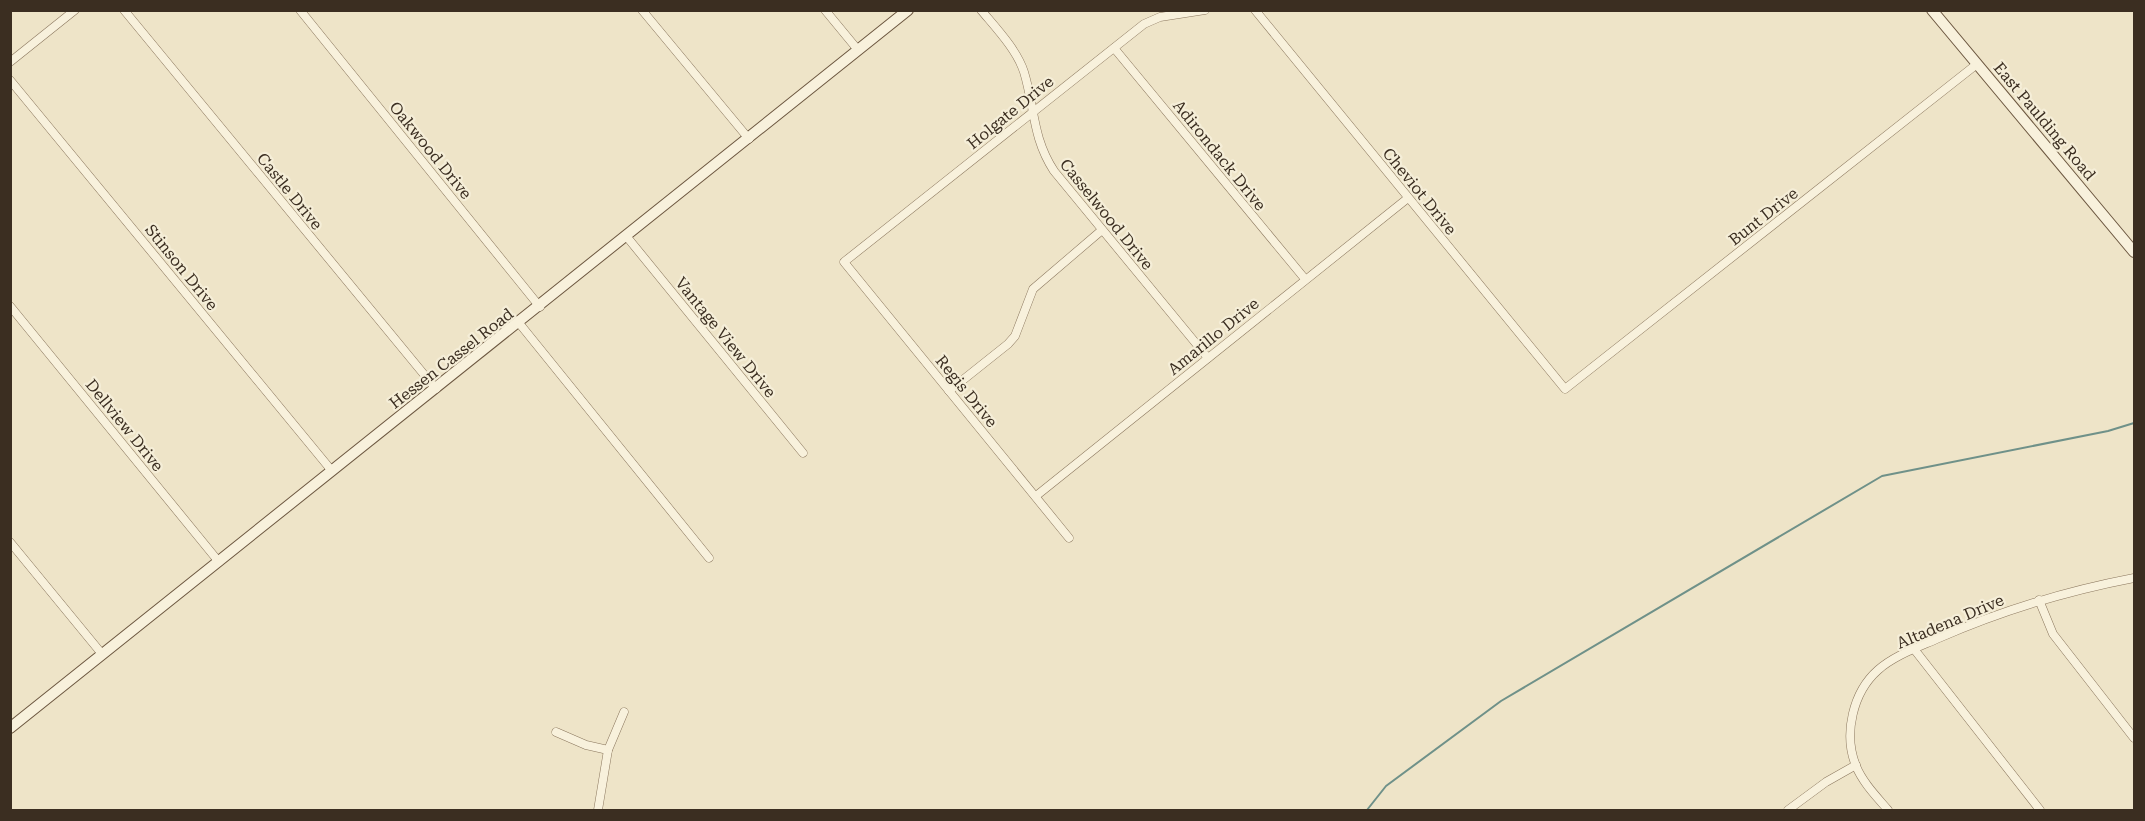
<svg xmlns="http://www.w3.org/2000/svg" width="2145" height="821" font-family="'Roboto Serif',serif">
  <rect width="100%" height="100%" fill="#eee4c8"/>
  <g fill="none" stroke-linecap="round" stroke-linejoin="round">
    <!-- stream -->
    <polyline stroke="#6f9189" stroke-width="2" points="1367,810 1386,786 1501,701 1882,476 2108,431 2134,423"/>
    <defs>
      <g id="street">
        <polyline points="124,10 436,389"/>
        <polyline points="300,10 540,307"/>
        <polyline points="642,10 749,139"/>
        <polyline points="825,10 858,50"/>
        <path d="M981 10C996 28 1017 50 1024 72 1035 108 1032 137 1054 171L1208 358"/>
        <polyline points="1255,10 1565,389 1977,64"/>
        <polyline points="1114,48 1305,279"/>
        <polyline points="10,62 75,10"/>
        <polyline points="10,80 332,471"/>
        <polyline points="627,237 803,453"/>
        <polyline points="10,306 219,562"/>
        <polyline points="519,323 709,558"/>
        <polyline points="949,391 1008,344 1015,336 1033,289 1102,230"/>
        <polyline points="1036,496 1408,198"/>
        <polyline points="1069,538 844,262 1144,24 1160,17 1205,10"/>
        <polyline points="10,542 102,654"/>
        <polyline points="2039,600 2053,634 2134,738"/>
        <polyline points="1914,649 2040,810"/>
        <polyline points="556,732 586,745 608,750"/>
        <polyline points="598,810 608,750 624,712"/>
        <polyline points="1788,810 1826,782 1856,765"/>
        <path d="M1888 810C1877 797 1863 783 1856 766 1843 734 1853 692 1878 670 1895 655 1919 647 1939 638 2003 610 2066 591 2134 578"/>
      </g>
      <g id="secondary">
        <polyline points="1932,10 2134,252"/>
        <polyline points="10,728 908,10"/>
      </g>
    </defs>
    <!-- street casing -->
    <use href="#street" stroke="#8a765d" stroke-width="9"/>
    <!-- secondary casing -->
    <use href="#secondary" stroke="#6c5740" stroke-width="12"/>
    <!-- street -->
    <use href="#street" stroke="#f8f1dc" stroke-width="8"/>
    <!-- secondary -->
    <use href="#secondary" stroke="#f8f1dc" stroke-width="10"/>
  </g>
  <g text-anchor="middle" stroke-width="4.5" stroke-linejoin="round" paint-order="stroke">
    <!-- street labels -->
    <g font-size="16" fill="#3b2e21" stroke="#f5eed8">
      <text transform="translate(1010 112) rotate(-39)" y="6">Holgate Drive</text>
      <text transform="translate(2045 121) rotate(50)" y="6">East Paulding Road</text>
      <text transform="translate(431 150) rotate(51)" y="6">Oakwood Drive</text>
      <text transform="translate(1220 155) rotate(51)" y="6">Adirondack Drive</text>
      <text transform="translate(290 191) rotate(51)" y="6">Castle Drive</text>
      <text transform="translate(1420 191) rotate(51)" y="6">Cheviot Drive</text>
      <text transform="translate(1107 214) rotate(51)" y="6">Casselwood Drive</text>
      <text transform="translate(1763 216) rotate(-38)" y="6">Bunt Drive</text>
      <text transform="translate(182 267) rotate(51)" y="6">Stinson Drive</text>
      <text transform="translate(1213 336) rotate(-39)" y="6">Amarillo Drive</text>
      <text transform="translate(726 337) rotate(51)" y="6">Vantage View Drive</text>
      <text transform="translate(451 358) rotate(-38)" y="6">Hessen Cassel Road</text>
      <text transform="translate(967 391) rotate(51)" y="6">Regis Drive</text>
      <text transform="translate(125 425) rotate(51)" y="6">Dellview Drive</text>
      <text transform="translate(1950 621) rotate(-23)" y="6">Altadena Drive</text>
    </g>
  </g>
  <!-- border -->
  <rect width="2145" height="821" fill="none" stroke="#3b2e21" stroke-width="24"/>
</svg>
